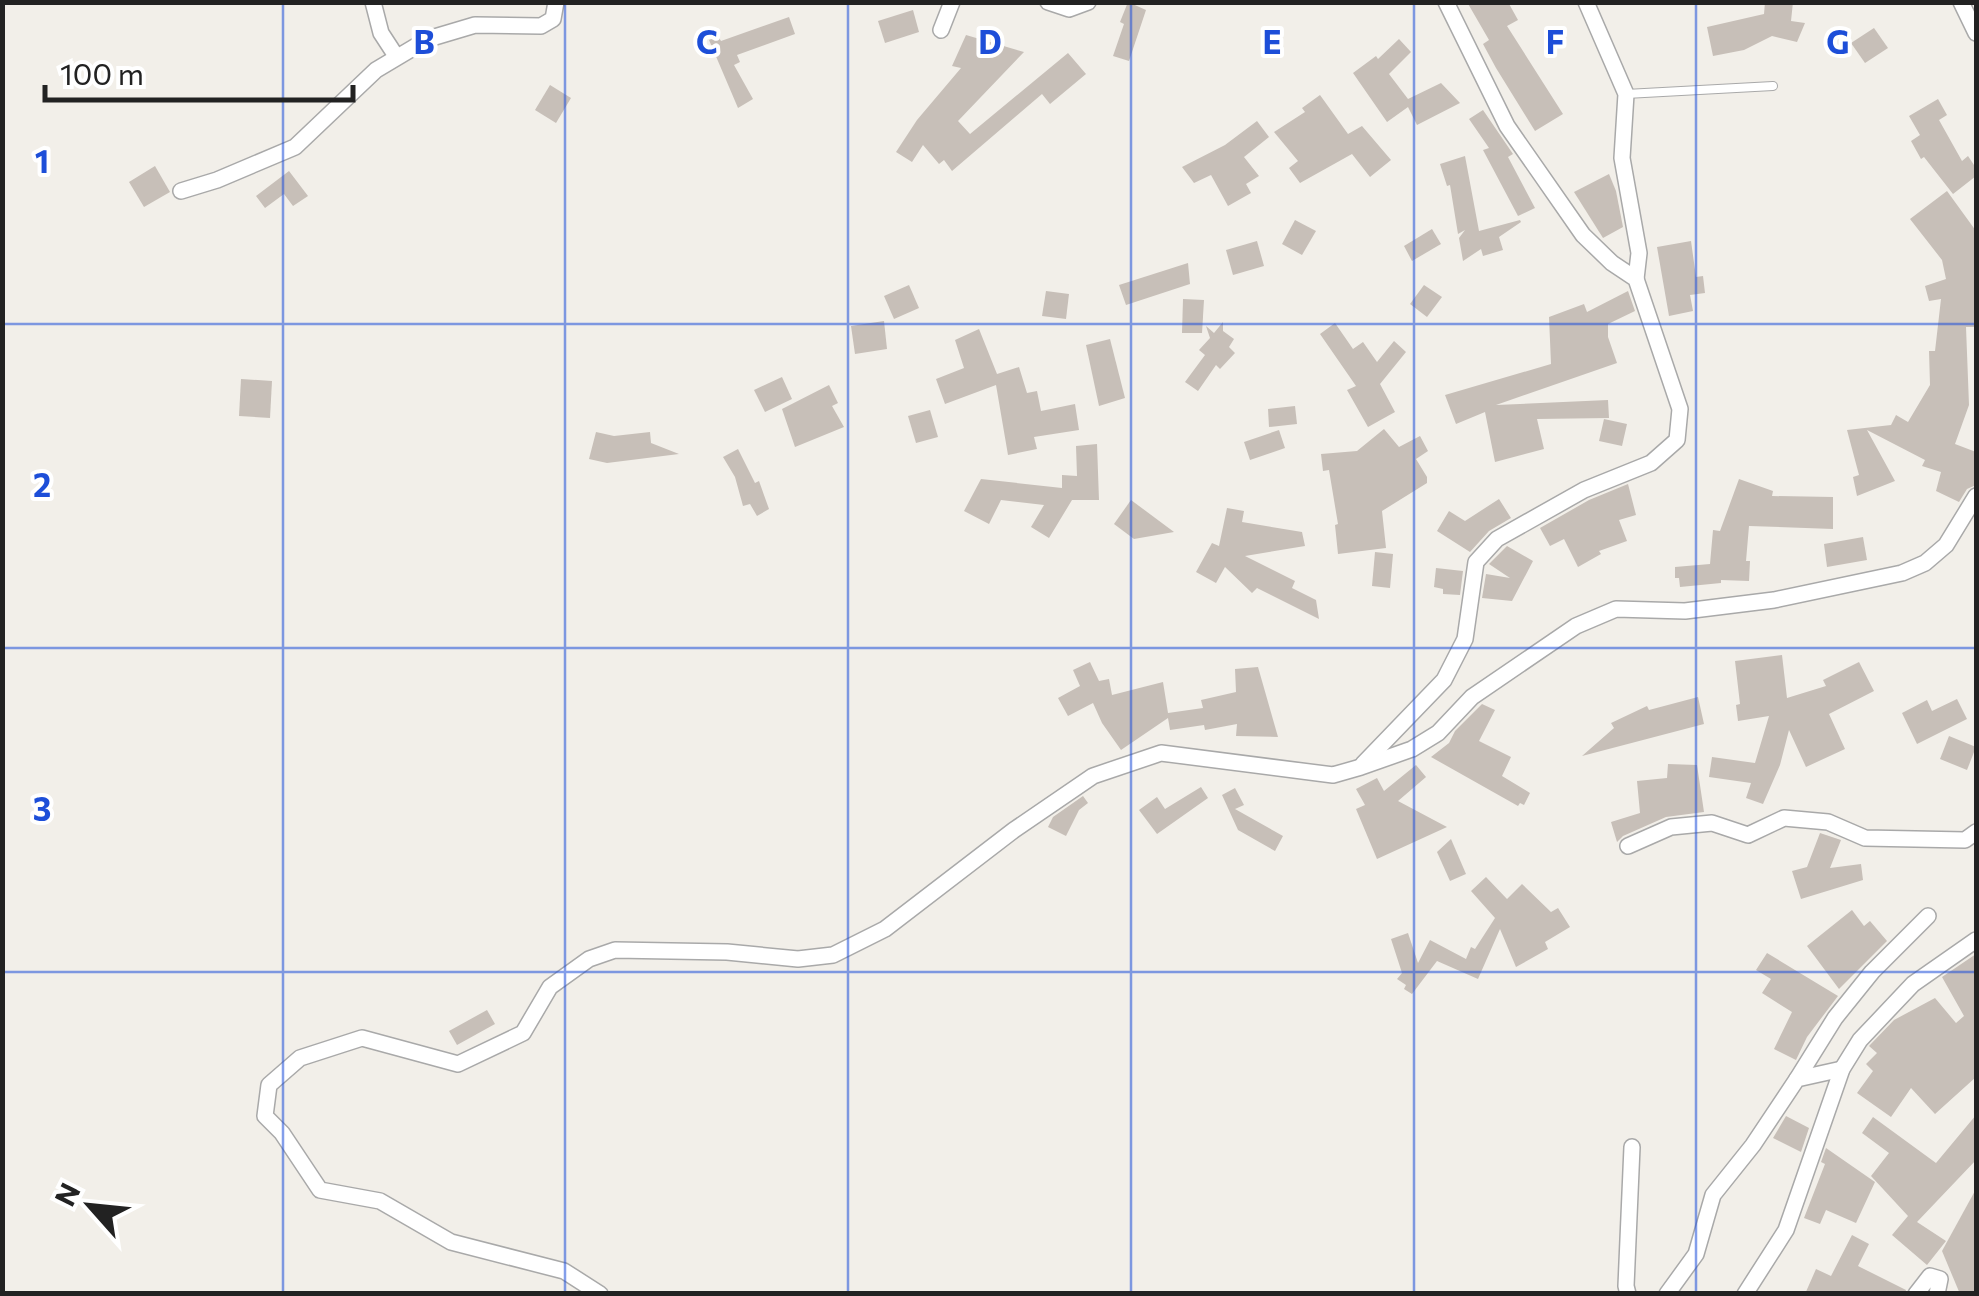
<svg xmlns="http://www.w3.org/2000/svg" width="1979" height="1296" font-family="Commissioner,sans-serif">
  <rect width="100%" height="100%" fill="#f2efe9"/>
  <!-- building -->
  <g fill="#c7bfb8">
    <polygon points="1128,2 1146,10 1129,61 1113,56 1124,24 1120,22"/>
    <polygon points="1467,2 1508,2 1518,20 1507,26 1563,114 1535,131 1496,68 1483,44 1489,40"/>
    <polygon points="1765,2 1793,2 1791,21 1805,23 1797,42 1772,36 1744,50 1713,56 1707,27 1764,14"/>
    <polygon points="913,10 919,32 885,43 878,21"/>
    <polygon points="789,17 795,34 737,55 740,62 734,65 753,99 738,108 709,40 718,36 721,41"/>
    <polygon points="1874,28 1888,48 1865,63 1851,43"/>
    <polygon points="966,35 1024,52 958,121 970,134 1068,53 1086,74 1050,104 1042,94 952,171 944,160 939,164 923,145 912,162 896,152 917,120 961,68 952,66"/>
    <polygon points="1399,39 1411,52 1389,74 1408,99 1441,83 1460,103 1417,125 1408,107 1387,122 1353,73 1376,56 1378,59"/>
    <polygon points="550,85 571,98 556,123 535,110"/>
    <polygon points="1320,95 1348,134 1362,126 1391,160 1370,177 1352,154 1300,183 1289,168 1298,161 1274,132 1305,112 1302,108"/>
    <polygon points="1938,99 1947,115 1939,120 1962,161 1968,156 1976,168 1976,176 1953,194 1924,157 1921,159 1911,141 1920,135 1909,116"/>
    <polygon points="1483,110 1513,154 1508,157 1535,208 1518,216 1483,150 1489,148 1469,119"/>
    <polygon points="1257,121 1269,137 1244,157 1259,176 1246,184 1251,193 1228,206 1211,175 1194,183 1182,167 1225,145"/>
    <polygon points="1465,156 1479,231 1520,220 1521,222 1499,237 1503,250 1483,256 1481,249 1463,261 1459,238 1465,230 1458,234 1450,185 1447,186 1440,164"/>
    <polygon points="155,166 170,192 144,207 129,182"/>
    <polygon points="289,171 308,196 293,206 284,194 265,208 256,196"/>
    <polygon points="1609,174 1616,191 1623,227 1603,238 1574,192"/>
    <polygon points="1947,191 1976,231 1976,327 1966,327 1969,405 1955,444 1976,452 1976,485 1967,489 1959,502 1936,491 1941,472 1922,466 1925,460 1867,430 1895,481 1857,496 1853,477 1859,475 1847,430 1891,425 1896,415 1908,422 1930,385 1929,351 1935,351 1941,299 1929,301 1925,286 1946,279 1942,260 1910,219"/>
    <polygon points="1295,220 1316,231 1302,255 1282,244"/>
    <polygon points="1432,229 1441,244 1412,261 1404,246"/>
    <polygon points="1257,241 1264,266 1233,275 1226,250"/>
    <polygon points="1691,241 1696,277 1703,276 1705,293 1690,295 1693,311 1669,316 1657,247"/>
    <polygon points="1188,263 1190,284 1126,305 1119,285"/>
    <polygon points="909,285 919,308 894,319 884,296"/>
    <polygon points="1424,285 1442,297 1427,317 1410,304"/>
    <polygon points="1046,291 1069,294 1066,319 1042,316"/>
    <polygon points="1628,291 1635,311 1608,324 1608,337 1617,363 1496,405 1608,400 1609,418 1537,419 1544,449 1495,462 1485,412 1456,424 1445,395 1551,364 1549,317 1584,304 1587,312"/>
    <polygon points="1183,299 1204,300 1202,333 1182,333"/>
    <polygon points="884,321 887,349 855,354 851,326"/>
    <polygon points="1223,322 1223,331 1234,339 1229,347 1235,353 1220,369 1216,365 1198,391 1185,382 1205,355 1199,350 1210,338 1206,326 1214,333"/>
    <polygon points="1335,323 1353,349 1363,342 1377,362 1394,341 1406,352 1380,384 1395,412 1368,427 1347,390 1356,386 1320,334"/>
    <polygon points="979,329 997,374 1019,367 1027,393 1037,391 1041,411 1075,404 1079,430 1034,437 1037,449 1008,455 996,385 945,404 936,379 964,368 955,340"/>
    <polygon points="1110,339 1125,398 1099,406 1086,345"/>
    <polygon points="782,377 792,399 765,412 754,390"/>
    <polygon points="241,379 272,381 270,418 239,416"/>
    <polygon points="829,385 838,403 832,406 844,427 795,447 782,409"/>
    <polygon points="1295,406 1297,424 1269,427 1268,409"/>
    <polygon points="930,410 938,437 916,443 908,416"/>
    <polygon points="1604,419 1627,424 1622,446 1599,441"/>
    <polygon points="1384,429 1399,447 1420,436 1428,451 1416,459 1427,477 1427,483 1382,511 1386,548 1338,554 1335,525 1338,524 1329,470 1323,471 1321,454 1357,451"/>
    <polygon points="1279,430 1285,448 1250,460 1244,442"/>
    <polygon points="596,432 614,436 650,432 651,443 679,454 607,463 589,459"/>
    <polygon points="1097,444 1099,500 1072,500 1049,538 1031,527 1044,505 1001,500 989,524 964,511 981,479 1062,488 1062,475 1077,476 1076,446"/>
    <polygon points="738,449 755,483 759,481 769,509 757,516 750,504 743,506 735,477 723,457"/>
    <polygon points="1739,479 1773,491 1772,496 1833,497 1833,529 1749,526 1746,561 1750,561 1749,581 1721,580 1721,583 1680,587 1679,578 1675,578 1675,567 1710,564 1713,530 1720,531"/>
    <polygon points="1628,484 1636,515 1619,520 1627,541 1599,551 1601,554 1578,567 1564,539 1550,546 1540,528 1589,500"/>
    <polygon points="1499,499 1511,518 1489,531 1470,552 1437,531 1449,511 1465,521"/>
    <polygon points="1131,500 1174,532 1134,539 1114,524"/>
    <polygon points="1227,508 1244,511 1242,522 1302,532 1305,546 1245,556 1295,581 1292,588 1316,600 1319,619 1257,588 1252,593 1225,567 1216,583 1196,572 1212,543 1219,546"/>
    <polygon points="1863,537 1867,560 1827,567 1824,544"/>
    <polygon points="1507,546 1533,561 1512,601 1482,598 1486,574 1510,578 1489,564"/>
    <polygon points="1375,552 1393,554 1390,588 1372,586"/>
    <polygon points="1436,568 1463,571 1460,595 1443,594 1443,589 1434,587"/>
    <polygon points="1782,655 1787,698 1826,686 1823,680 1859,662 1874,691 1829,714 1845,749 1806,767 1789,730 1780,765 1763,804 1746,798 1751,783 1709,777 1712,757 1755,763 1769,716 1738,721 1736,705 1740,704 1735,661"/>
    <polygon points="1090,662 1099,681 1109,679 1112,695 1163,682 1168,713 1203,708 1201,700 1236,692 1235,669 1258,667 1278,737 1236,736 1237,724 1205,730 1204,725 1170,730 1168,718 1121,750 1102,723 1093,703 1068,716 1058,698 1080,686 1073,670"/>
    <polygon points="1698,697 1704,724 1582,756 1614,728 1611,723 1647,706 1649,710"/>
    <polygon points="1957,699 1967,719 1917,744 1902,713 1927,700 1932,711"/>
    <polygon points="1482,704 1495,710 1479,741 1511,757 1502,776 1530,793 1524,805 1520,803 1518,806 1431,757 1449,743 1455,731"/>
    <polygon points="1949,736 1976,747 1967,770 1940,759"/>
    <polygon points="1668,764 1697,765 1704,812 1666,817 1623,836 1617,842 1611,822 1640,813 1637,781 1667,778"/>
    <polygon points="1416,765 1426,777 1398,801 1447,827 1377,859 1356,809 1365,805 1356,789 1377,778 1384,791"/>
    <polygon points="1201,787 1208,798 1157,834 1139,810 1157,797 1165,809"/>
    <polygon points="1235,788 1244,805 1235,809 1283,836 1275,851 1238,830 1222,795"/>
    <polygon points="1083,796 1088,803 1079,810 1066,836 1048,827 1053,817"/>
    <polygon points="1820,833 1841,840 1830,868 1861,864 1863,880 1801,899 1792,871 1807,867"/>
    <polygon points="1451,839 1466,874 1450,881 1437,852"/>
    <polygon points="1486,877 1507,899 1522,884 1551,912 1558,908 1570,927 1545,942 1548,949 1516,967 1500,929 1478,979 1437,961 1412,994 1404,989 1406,985 1397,979 1402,973 1391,939 1408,933 1418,963 1430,940 1466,959 1471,947 1475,949 1495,918 1471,891"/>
    <polygon points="1852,910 1864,926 1870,921 1887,941 1839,989 1807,946"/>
    <polygon points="1767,953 1838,996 1807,1037 1796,1060 1774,1049 1792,1012 1762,993 1771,979 1756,970"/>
    <polygon points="1976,954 1976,1077 1935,1114 1911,1088 1891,1117 1857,1093 1873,1071 1866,1064 1877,1053 1869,1046 1894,1020 1935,998 1956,1023 1964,1016 1942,977"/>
    <polygon points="487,1010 495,1024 457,1045 449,1031"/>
    <polygon points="1976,1115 1976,1160 1917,1222 1946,1241 1927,1265 1892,1235 1908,1216 1871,1176 1889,1153 1862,1133 1873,1117 1936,1163"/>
    <polygon points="1786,1116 1809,1128 1801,1152 1773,1138"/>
    <polygon points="1826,1148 1875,1182 1856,1223 1826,1210 1820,1224 1804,1218 1825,1164 1821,1162"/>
    <polygon points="1976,1189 1976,1294 1960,1294 1942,1251"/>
    <polygon points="1852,1235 1869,1244 1858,1266 1906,1290 1905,1294 1805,1294 1816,1269 1831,1276"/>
  </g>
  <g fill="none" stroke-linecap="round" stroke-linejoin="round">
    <defs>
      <polyline id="lane" points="1626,94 1773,86"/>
      <g id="street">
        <polyline points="373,2 381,33 396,56"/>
        <polyline points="1048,2 1069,9 1088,2"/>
        <polyline points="1586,2 1626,94 1622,158 1639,253 1636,279"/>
        <polyline points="1961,2 1976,33"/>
        <polyline points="941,30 952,2"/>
        <polyline points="181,191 217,180 295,147 376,70 428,39 475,25 541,26 553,19 556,2"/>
        <polyline points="1363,764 1444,680 1465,639 1476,562 1497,539 1584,490 1651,463 1677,440 1680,409 1636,279 1612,263 1583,235 1507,126 1446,2"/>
        <polyline points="1628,846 1671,827 1712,823 1748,835 1784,818 1828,822 1865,838 1965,840 1976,832"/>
        <polyline points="1797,1079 1835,1018 1872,972 1928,916"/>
        <polyline points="600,1294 564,1271 451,1242 380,1201 320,1190 282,1133 265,1116 269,1085 300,1058 362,1038 458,1064 523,1033 550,987 589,959 615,950 727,952 798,959 833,955 885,929 1014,830 1093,776 1161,753 1333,775 1361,767 1412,749 1438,733 1472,697 1576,626 1616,609 1685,611 1774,600 1902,573 1925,563 1946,545 1976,496"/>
        <polyline points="1628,1294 1626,1286 1632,1147"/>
        <polyline points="1667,1294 1696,1254 1713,1195 1753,1145 1797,1079 1842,1069"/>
        <polyline points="1745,1294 1786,1230 1842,1069 1860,1040 1913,984 1976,940"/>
        <polyline points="1916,1294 1930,1276 1940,1279 1937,1294"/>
      </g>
    </defs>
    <!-- lane casing -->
    <use href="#lane" stroke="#a9a9a9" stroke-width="10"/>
    <!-- street casing -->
    <use href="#street" stroke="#a9a9a9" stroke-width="18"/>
    <!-- lane -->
    <use href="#lane" stroke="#fff" stroke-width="8"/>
    <!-- street -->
    <use href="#street" stroke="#fff" stroke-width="15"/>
  </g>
  <!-- grid -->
  <path fill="none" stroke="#1d4ed8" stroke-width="2.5" stroke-opacity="0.55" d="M283 2V1294M565 2V1294M848 2V1294M1131 2V1294M1414 2V1294M1696 2V1294M2 324H1976M2 648H1976M2 972H1976"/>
  <g font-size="32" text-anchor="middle" font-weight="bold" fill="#1d4ed8" stroke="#fff" stroke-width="8" stroke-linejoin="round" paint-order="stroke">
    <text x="424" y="54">B</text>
    <text x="707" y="54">C</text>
    <text x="990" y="54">D</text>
    <text x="1272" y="54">E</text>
    <text x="1555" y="54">F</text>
    <text x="1838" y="54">G</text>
    <text x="42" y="173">1</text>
    <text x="42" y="497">2</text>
    <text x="42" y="821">3</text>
  </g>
  <!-- border -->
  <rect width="1979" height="1296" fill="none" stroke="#222222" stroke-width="10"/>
  <!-- north arrow -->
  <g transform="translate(90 1206) rotate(297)" stroke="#ffffff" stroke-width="8" paint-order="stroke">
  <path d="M0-8L18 38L0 25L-18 38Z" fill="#222222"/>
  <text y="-15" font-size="28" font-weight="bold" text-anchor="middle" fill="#222222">N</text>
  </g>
  <!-- scale -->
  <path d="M45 85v15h308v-15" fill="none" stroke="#222222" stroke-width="5"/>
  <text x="60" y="85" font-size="30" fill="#222222" stroke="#ffffff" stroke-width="8" paint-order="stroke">100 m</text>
</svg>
